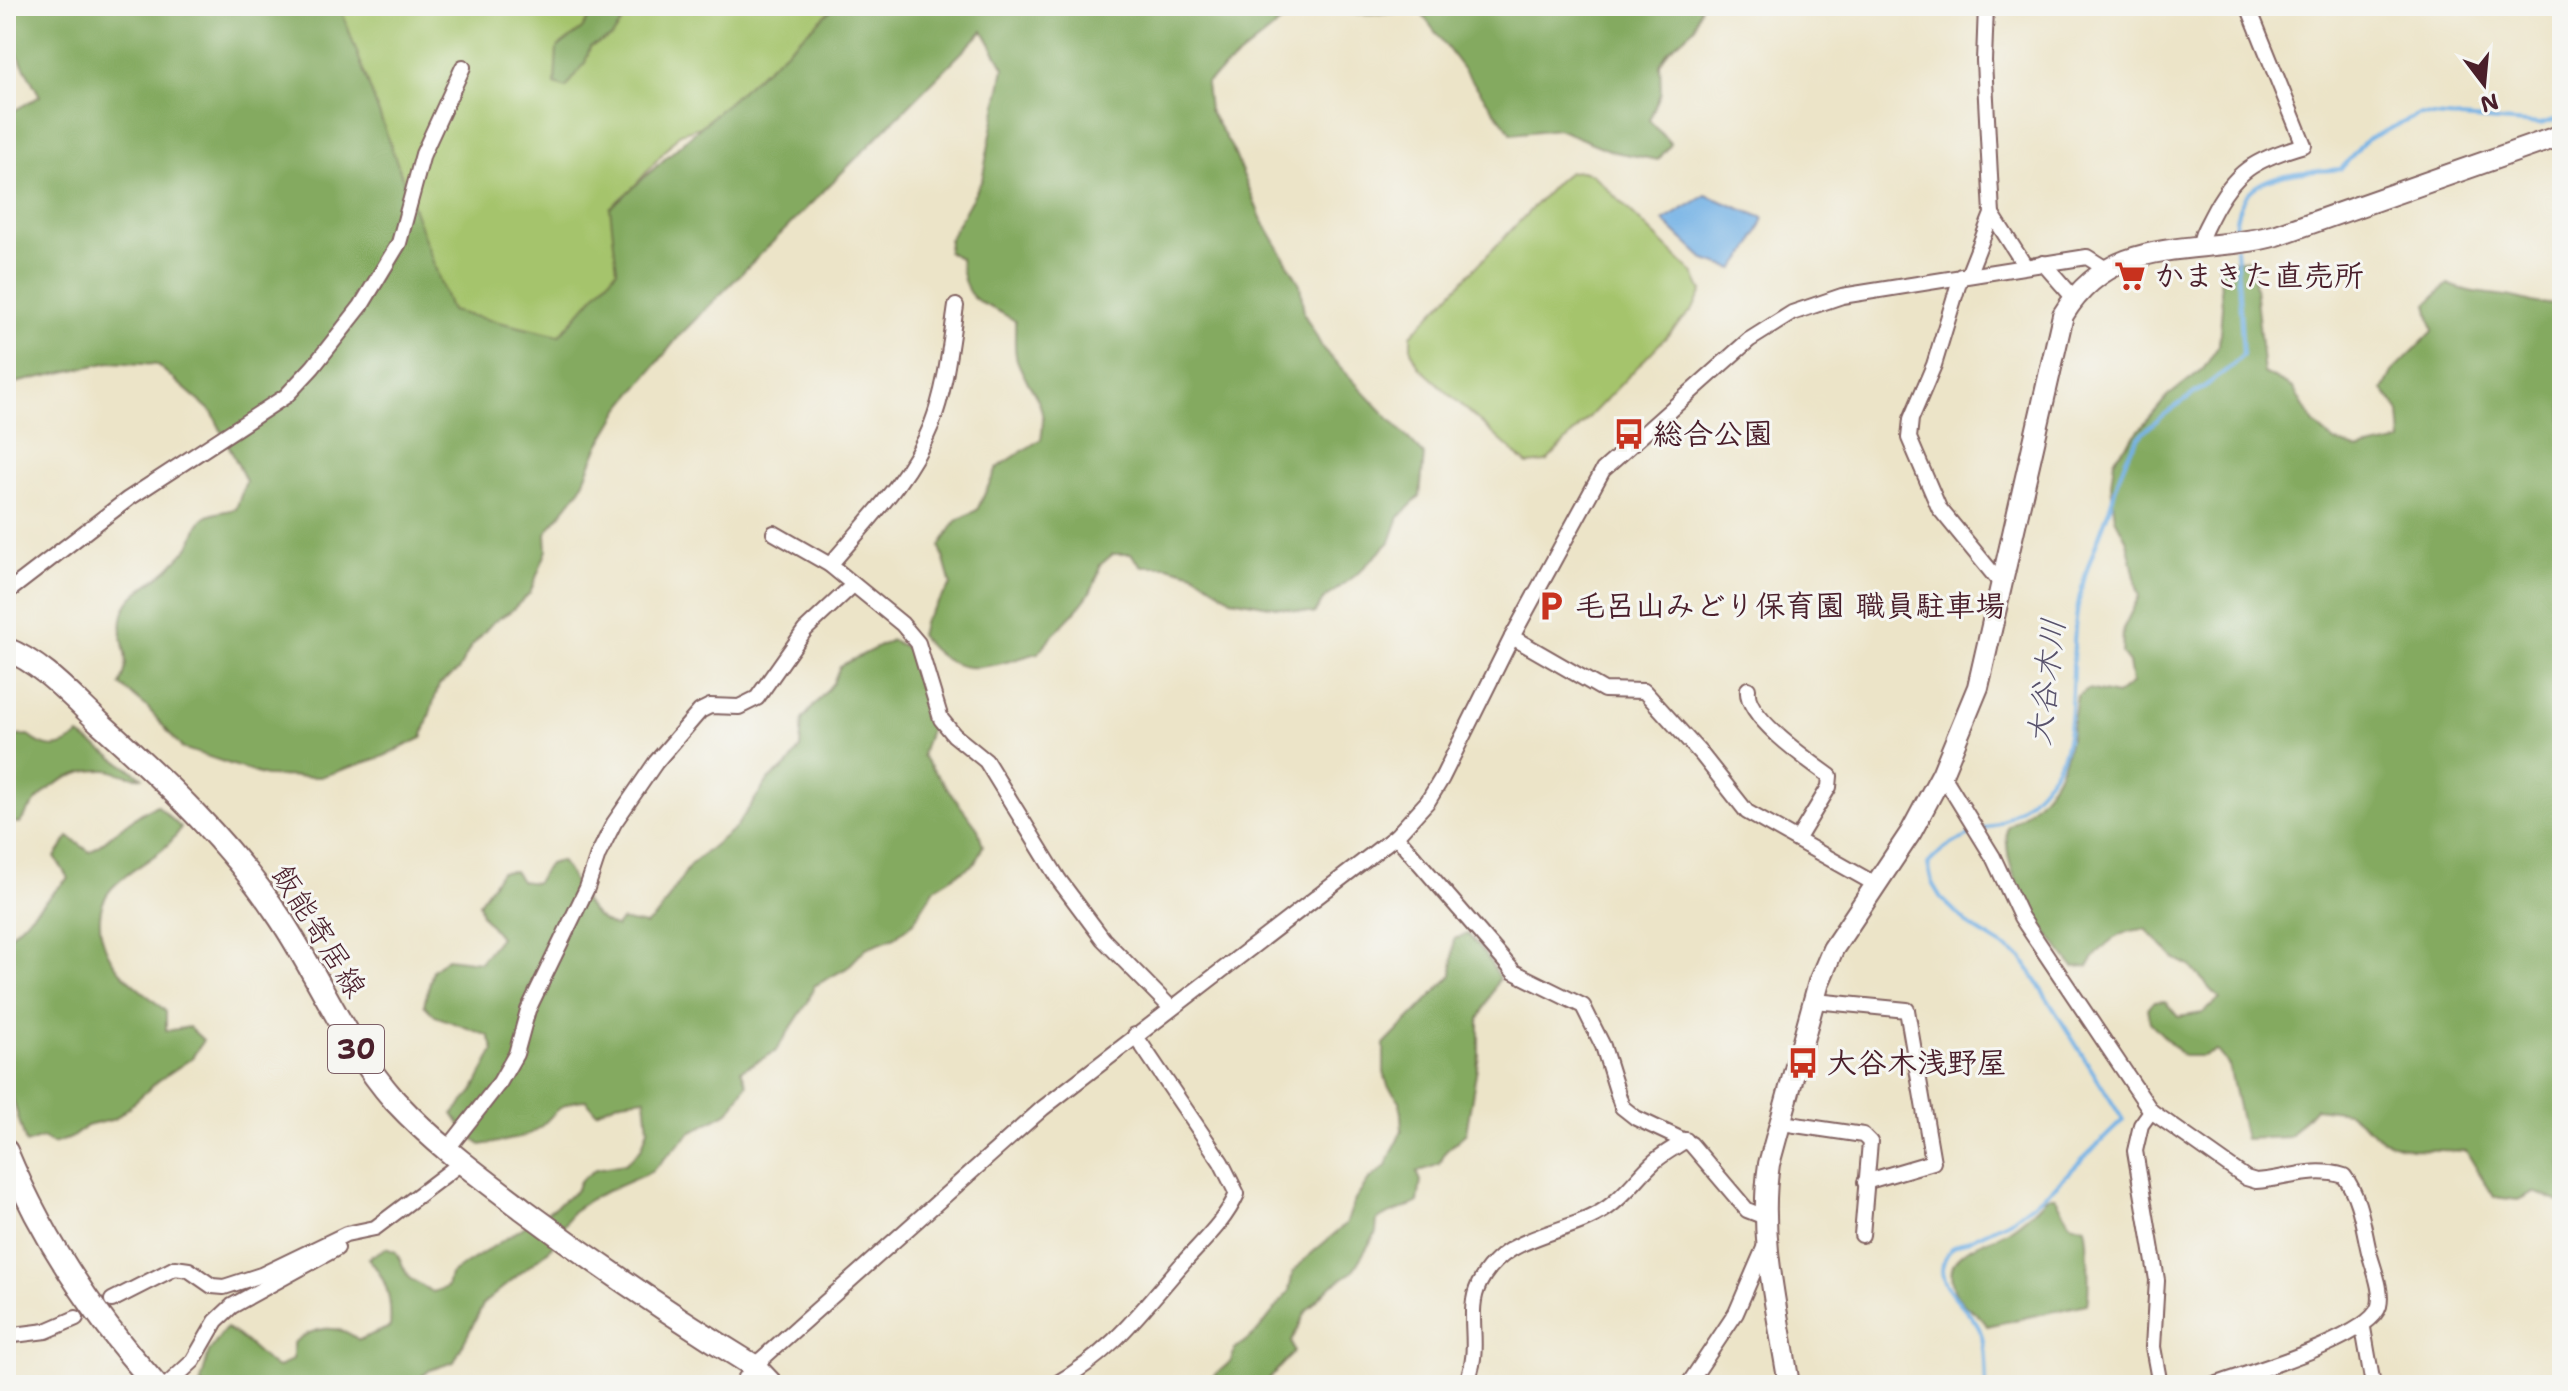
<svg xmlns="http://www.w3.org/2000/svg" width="2568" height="1391" font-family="'Shantell Sans','Klee One',sans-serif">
  <rect width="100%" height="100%" fill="#f6f6f2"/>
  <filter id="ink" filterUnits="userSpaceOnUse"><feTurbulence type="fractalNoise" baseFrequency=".0125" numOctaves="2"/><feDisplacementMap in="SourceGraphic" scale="16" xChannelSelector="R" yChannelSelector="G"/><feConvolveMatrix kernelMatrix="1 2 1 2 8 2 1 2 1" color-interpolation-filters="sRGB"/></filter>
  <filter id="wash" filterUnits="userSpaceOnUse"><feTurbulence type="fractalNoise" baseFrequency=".006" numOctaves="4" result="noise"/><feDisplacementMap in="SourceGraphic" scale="32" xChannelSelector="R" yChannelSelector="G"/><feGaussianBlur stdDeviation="1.8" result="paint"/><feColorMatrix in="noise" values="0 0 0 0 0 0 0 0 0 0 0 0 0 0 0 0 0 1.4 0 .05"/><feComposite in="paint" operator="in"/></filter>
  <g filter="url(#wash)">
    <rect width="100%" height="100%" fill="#ece4c8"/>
    <!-- green -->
    <g fill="#a5c46c" stroke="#78724c" stroke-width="2">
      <polygon points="331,6 874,6 793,98 680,133 620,203 674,261 580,375 434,316"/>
      <polygon points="1581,171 1592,174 1694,274 1702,291 1693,309 1546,462 1527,464 1419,367 1411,350 1411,335 1559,180 1569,172"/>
    </g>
    <!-- forest -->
    <g fill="#84aa60" stroke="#676446" stroke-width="2">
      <path d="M7 6H340L451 311 559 336 617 270 610 208 836 6H1301L1206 83 1209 110 1233 150 1261 218 1300 284 1304 314 1323 349 1424 455 1420 496 1399 517 1390 542 1356 575 1323 600 1314 614 1231 599 1194 573 1167 566H1142L1131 554H1113L1100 565C1095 602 1058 624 1038 653 987 667 956 683 920 635L924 620 951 585 940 546 956 521 977 510 997 468 1041 439C1049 400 1029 393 1017 360 1013 348 1016 334 1015 321 980 298 965 308 960 258L948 252 949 240 982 180 1004 68 983 31 680 335 621 408 598 447 581 488 546 533 547 550 530 593 511 611 493 622 470 648 458 671 439 685 422 738 382 757 320 777 265 776 182 748 147 707 120 685C134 655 118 648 122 619 125 593 154 584 171 566 177 559 187 551 191 543 197 533 195 524 206 517 214 512 227 511 236 509L246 481 212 412 157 365 110 362 6 385V115L40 96 10 41Z"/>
      <polygon points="596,6 624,6 626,16 612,37 590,47 585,63 566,88 555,84 557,48 582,29"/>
      <path d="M1313 6H1701L1694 28 1668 51 1660 64 1661 92 1649 120 1671 144 1658 160 1614 152 1558 129 1512 134 1421 13C1383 11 1351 19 1313 6Z"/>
      <path d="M2252 259 2264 373 2293 388 2314 424 2334 441 2358 450 2402 441 2400 412 2383 390 2392 372 2433 331 2427 304 2448 284C2470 294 2489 293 2512 297 2537 302 2533 306 2562 302V1203L2534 1192 2518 1200 2494 1197 2466 1151 2411 1149 2383 1140 2348 1112 2315 1108 2289 1137 2245 1139 2229 1066 2217 1051 2203 1056H2183L2150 1022 2147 1009 2153 1002 2165 1001 2178 1017 2203 1013 2220 999 2190 966 2174 958 2146 929C2118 930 2104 943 2088 966L2073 967C2042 926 2002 881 2007 827 2064 787 2067 761 2077 696L2088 689 2117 695 2132 683 2129 663 2122 654 2123 629 2139 596 2127 541 2115 518 2111 484 2114 460 2167 397 2204 368 2219 345 2222 306 2219 262Z"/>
      <path d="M892 640 912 651 925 683 932 723 922 755 978 829 983 846 975 863 935 888 913 923 895 937 866 948 847 968 814 986 808 1002 775 1052 741 1070 747 1084 730 1111 690 1133 651 1172 594 1197 572 1212 550 1249 484 1303 454 1362 430 1370 411 1385H200L209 1352 226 1328C246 1338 258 1356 277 1368L293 1359V1343C314 1326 338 1323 359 1340L390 1327C392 1299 387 1279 368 1258L386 1248 396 1252 409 1278 433 1292 447 1287 450 1274 549 1211 576 1191 580 1181 596 1169 625 1164 641 1149 648 1129 645 1098 621 1101 596 1112 586 1100C552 1101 552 1125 527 1135 513 1141 496 1142 481 1145L467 1134 453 1114 472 1093 494 1050 489 1036 435 1016 424 1005 433 970 447 958 480 962 500 937 482 915 479 903 501 872 514 871 521 881 535 883 549 864 561 861C580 886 584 917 616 927L621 920 646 925 659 913 690 865 736 827 769 779 787 766 800 748 802 720 833 683 840 666Z"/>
      <path d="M28 735C45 750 61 751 79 735L142 777C130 779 118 771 106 770 66 769 39 792 20 823L10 822 6 810V737Z"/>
      <path d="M157 805 181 828C164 856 138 863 116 884 87 911 101 956 129 980 141 992 154 999 166 1012V1031L189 1027 203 1040 192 1058 158 1081 115 1119 87 1126 71 1138 53 1144 42 1138 26 1144 6 1076V940L68 878 55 857 69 837 90 852C113 836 132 816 157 805Z"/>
      <path d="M1468 934 1488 958 1499 978 1479 1019V1055L1466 1133 1445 1152 1440 1164 1417 1172 1421 1181 1418 1202C1405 1210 1391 1211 1377 1220L1376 1233 1352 1272 1332 1285 1307 1310 1291 1342 1294 1352 1263 1385H1204L1231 1361 1235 1349 1257 1332 1289 1291 1293 1272 1305 1259 1346 1224 1355 1200 1369 1180 1386 1166 1402 1130 1400 1101 1388 1086 1384 1072V1045L1452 975 1454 939Z"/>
      <path d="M2047 1197H2055L2071 1223 2085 1227C2088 1238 2090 1291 2087 1304L1987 1326C1979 1310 1959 1306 1954 1290 1940 1249 1982 1246 2009 1230 2023 1221 2035 1210 2047 1197Z"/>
    </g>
    <!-- water -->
    <polygon fill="#72b1e5" stroke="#5e6888" stroke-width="2" points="1706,195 1764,218 1752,245 1734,269 1705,260 1663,221"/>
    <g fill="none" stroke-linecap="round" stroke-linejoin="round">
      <!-- stream -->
      <g stroke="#72b1e5" stroke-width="4">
        <path d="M2235 235C2234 169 2294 174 2341 169L2366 140 2419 115 2540 124 2562 118"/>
        <path d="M1986 1385C1985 1367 1986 1345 1979 1328 1966 1301 1923 1281 1952 1248L2013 1219 2052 1189 2123 1120 2022 958 1970 926 1941 898 1932 883 1928 864C1945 845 1960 839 1983 830 2014 818 2049 788 2062 757 2075 728 2071 655 2076 619 2080 582 2094 550 2107 515 2118 486 2121 456 2143 433 2173 403 2214 385 2243 355L2236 248"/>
      </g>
    </g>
  </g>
  <g filter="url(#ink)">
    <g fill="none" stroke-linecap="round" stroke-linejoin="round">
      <defs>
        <g id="minor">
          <polyline points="1992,214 2025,266"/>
          <path d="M2200 247C2200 236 2206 227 2211 217 2234 171 2255 159 2304 145L2248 6"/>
          <polyline points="2043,263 2073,297"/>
          <polyline points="1968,275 1992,214 1984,61 1986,6"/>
          <polyline points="1961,276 1934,365 1911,419 1909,438 1939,508 2003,586"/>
          <polyline points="774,533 830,565 902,624 918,643 941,719 954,735 986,761 1059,880 1103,939 1170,1007"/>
          <path d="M830 565C866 522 910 479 931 426 946 388 950 346 956 306"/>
          <polyline points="6,593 128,499 286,396 313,367 361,306 399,243 423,154 463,67"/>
          <polyline points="1512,637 1604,690 1644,691 1702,755 1747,812 1875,884"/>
          <path d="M1748 689C1744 716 1809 761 1830 776L1829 787 1797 840"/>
          <path d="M1942 774 1993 857 2021 917 2151 1111 2246 1178 2256 1181C2287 1179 2313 1166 2344 1176 2360 1197 2363 1226 2369 1252 2373 1268 2383 1290 2379 1306 2370 1338 2248 1373 2214 1385"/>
          <polyline points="1396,836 1514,972 1583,1006 1603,1046 1622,1107 1636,1118 1691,1144 1747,1210 1765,1217"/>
          <polyline points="1815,1001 1907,1010 1933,1162 1865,1182"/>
          <polyline points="2151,1111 2141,1125 2135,1151 2157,1280 2153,1347 2160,1385"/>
          <polyline points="1782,1123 1863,1135 1870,1142 1862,1235"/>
          <polyline points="446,1151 500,1082 516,1054 528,1010 587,888 598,855 614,823 656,762 700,711 710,706 739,707 757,698 805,630 853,585"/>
          <polyline points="112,1300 175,1268 189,1270 212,1286 224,1287 261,1275 346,1234 375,1228 461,1163"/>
          <polyline points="2363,1328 2373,1385"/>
          <polyline points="6,1336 46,1331 76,1318"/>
          <polyline points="167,1385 193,1361 216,1321 232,1306 337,1248"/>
          <polyline points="741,1385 754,1366 1043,1108 1396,836 1428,801 1442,778 1512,637 1603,470 1749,340 1792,313 1842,296 2087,257 2106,269"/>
          <path d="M1054 1385C1114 1351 1139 1313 1184 1262 1203 1241 1225 1221 1237 1194L1221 1162 1135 1035"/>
          <path d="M1465 1385C1484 1348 1464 1315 1479 1284 1505 1232 1564 1237 1607 1208 1627 1194 1638 1176 1655 1161 1664 1153 1676 1147 1686 1140"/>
          <polyline points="1688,1385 1736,1313 1767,1241"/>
        </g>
        <path id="secondary" d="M1789 1385C1778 1313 1758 1237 1769 1164L1819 982 1833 949 1911 832 1942 774 1978 687 2063 315C2114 231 2196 257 2277 235L2562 135"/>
        <g id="primary">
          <path d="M6 649C42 663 72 697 100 723 165 781 231 844 280 918 320 978 347 1047 395 1101 434 1143 479 1176 524 1210 599 1266 674 1317 754 1366L772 1385"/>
          <path d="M6 1151C42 1238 93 1315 156 1385"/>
        </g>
      </defs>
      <!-- minor casing -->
      <use href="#minor" stroke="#836462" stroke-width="18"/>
      <!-- secondary casing -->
      <use href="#secondary" stroke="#836462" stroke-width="24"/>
      <!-- primary casing -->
      <use href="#primary" stroke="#836462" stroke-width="26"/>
      <!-- minor -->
      <use href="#minor" stroke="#fff" stroke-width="14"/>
      <!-- secondary -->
      <use href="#secondary" stroke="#fff" stroke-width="20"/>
      <!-- primary -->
      <use href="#primary" stroke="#fff" stroke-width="22"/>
    </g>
  </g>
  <!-- icons -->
  <defs>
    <symbol id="supermarket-bare" viewBox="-9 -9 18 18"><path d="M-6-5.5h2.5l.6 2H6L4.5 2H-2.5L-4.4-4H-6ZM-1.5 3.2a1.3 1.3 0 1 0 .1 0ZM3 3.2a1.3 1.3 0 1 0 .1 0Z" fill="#c8321e" stroke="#f6f6f2" stroke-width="2.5" paint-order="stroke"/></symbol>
    <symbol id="bus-bare" viewBox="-9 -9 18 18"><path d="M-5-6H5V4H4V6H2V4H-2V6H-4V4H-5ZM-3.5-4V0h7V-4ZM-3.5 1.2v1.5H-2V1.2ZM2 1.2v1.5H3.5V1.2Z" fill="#c8321e" stroke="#f6f6f2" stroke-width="2.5" paint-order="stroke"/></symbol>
    <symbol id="parking-bare" viewBox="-9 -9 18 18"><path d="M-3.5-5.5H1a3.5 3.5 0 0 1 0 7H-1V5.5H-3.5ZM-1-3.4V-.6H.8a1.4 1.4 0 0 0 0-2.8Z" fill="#c8321e" stroke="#f6f6f2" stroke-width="2.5" paint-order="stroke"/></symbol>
  </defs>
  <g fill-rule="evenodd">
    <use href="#supermarket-bare" x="2108" y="254" width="44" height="44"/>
    <use href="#bus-bare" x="1607" y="412" width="44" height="44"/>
    <use href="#parking-bare" x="1529" y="584" width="44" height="44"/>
    <use href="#bus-bare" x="1781" y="1041" width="44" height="44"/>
  </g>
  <g text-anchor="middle" stroke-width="6" stroke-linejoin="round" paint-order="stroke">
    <!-- shield labels -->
    <rect fill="#f6f6f2" stroke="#7e6067" stroke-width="2" x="328" y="1025" width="56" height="48" rx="6"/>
    <g font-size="28" font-weight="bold" fill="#4a1f2b">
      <text x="356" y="1059">30</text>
    </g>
    <!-- poi labels -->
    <g font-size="30" font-weight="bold" fill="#4a1f2b" stroke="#f6f6f2" text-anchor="start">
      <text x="2154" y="286">かまきた直売所</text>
      <text x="1653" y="444">総合公園</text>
      <text x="1575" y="616">毛呂山みどり保育園 職員駐車場</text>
      <text x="1827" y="1073">大谷木浅野屋</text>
    </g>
    <!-- street labels -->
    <g font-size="30" fill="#4a1f2b" stroke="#f6f6f2">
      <text transform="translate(319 931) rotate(58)" y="10">飯能寄居線</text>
    </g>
    <!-- water labels -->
    <g font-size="32" font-style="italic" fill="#58526c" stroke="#f6f6f2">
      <text transform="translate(2046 682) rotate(-83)" y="11">大谷木川</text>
    </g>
  </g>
  <!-- margin -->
  <rect width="2568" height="1391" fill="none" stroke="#f6f6f2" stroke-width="32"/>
  <!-- north arrow -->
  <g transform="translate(2484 84) rotate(164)" stroke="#f6f6f2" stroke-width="6" paint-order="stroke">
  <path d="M0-6L14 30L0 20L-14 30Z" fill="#4a1f2b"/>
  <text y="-12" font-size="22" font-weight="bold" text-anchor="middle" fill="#4a1f2b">N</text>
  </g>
</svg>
